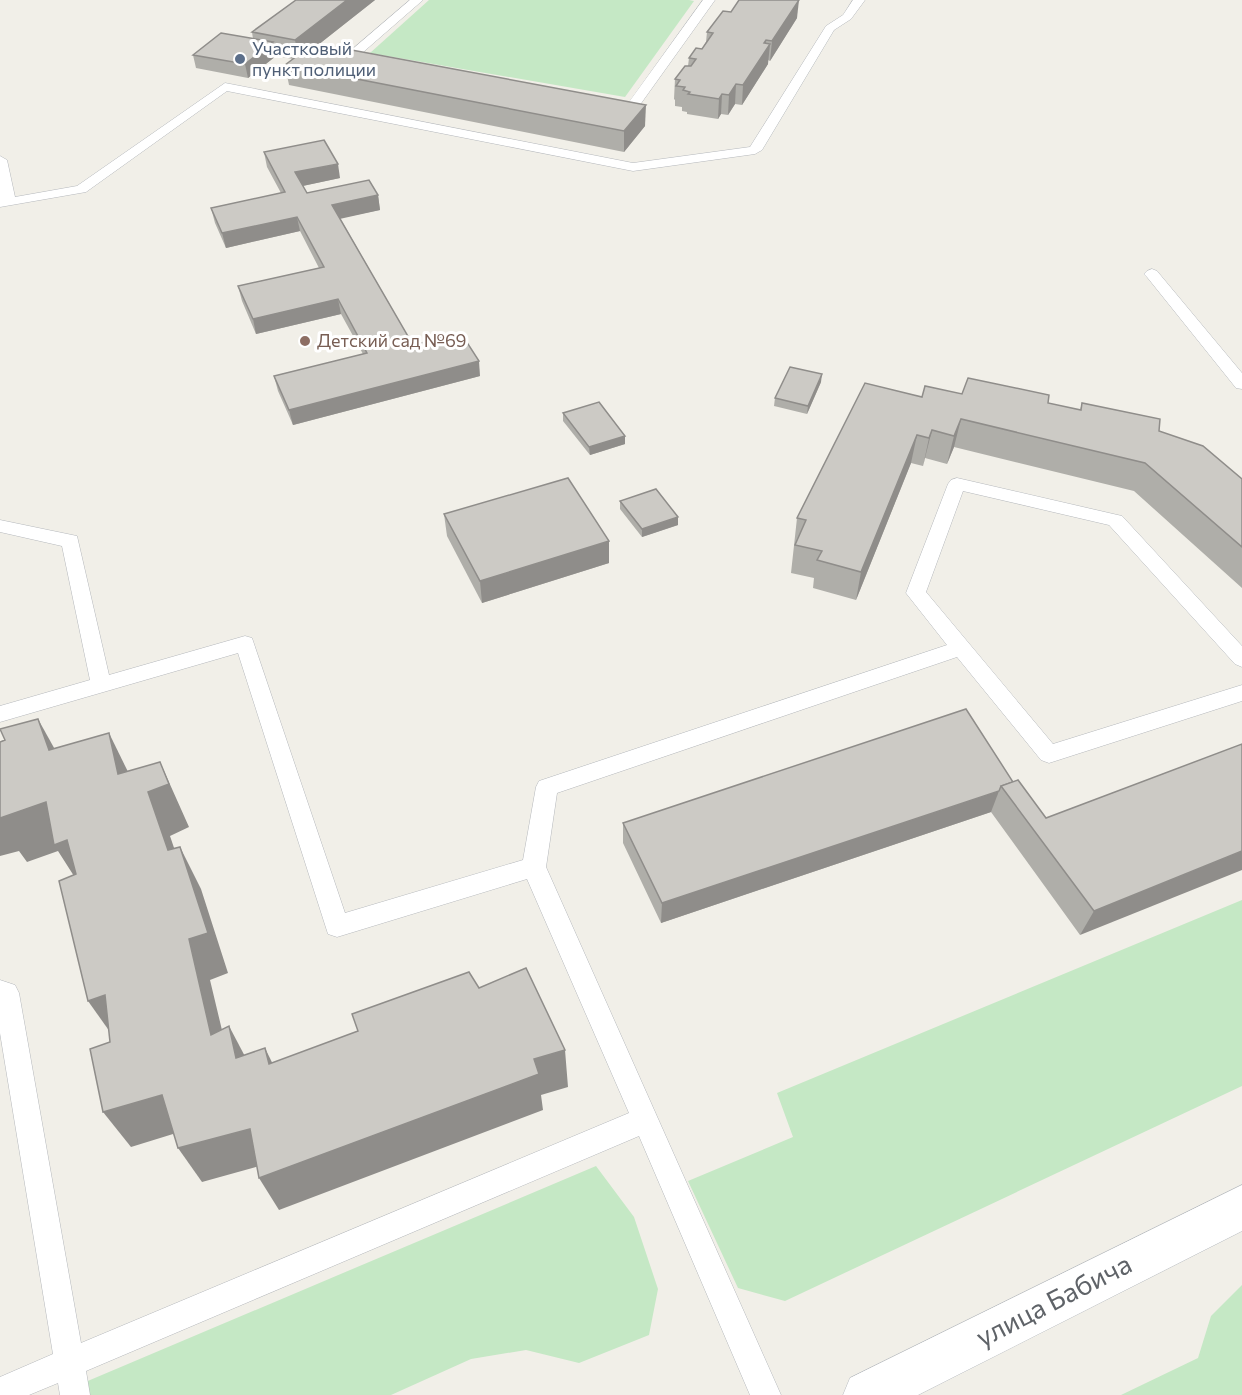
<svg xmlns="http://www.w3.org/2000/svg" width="1242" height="1395" font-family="Commissioner,sans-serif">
  <rect width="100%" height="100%" fill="#f1efe8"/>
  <!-- green -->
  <g fill="#c5e8c5">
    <polygon points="429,0 689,0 694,1 625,97 370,53"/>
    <polygon points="1242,900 1242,1086 785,1301 738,1288 688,1181 793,1137 777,1093"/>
    <polygon points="596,1166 634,1217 658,1289 649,1335 579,1363 526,1350 471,1359 391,1395 86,1395 83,1383"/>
    <polygon points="1242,1285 1242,1395 1121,1395 1198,1358 1211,1316"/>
  </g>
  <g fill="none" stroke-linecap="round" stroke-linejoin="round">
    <defs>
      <g id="lane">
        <polygon points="410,0 423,0 361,54 376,57 376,63 348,59 348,53"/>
        <polygon points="703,0 715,0 637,109 602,105 601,102 602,99 629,102"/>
        <polygon points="853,0 865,0 851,19 834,30 762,150 755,154 633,171 227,91 86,192 0,207 0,156 7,160 15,197 77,186 225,83 633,163 750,147 826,26 843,15"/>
        <polygon points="1152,269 1157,271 1242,373 1242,389 1236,388 1147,277 1144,274 1147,271"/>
        <polygon points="957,478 1122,516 1242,646 1242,667 1235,664 1109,525 963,491 926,592 1053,744 1242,685 1242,701 1049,763 1041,760 957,657 557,793 546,867 781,1395 750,1395 639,1136 86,1371 90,1395 60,1395 58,1383 29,1395 0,1395 0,1377 53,1354 0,1033 0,980 15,985 19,993 81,1343 629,1113 527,879 337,937 328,934 238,653 0,722 0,706 90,680 62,546 0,532 0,520 77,536 109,675 245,636 252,638 345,913 523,860 536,787 539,781 947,645 906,593 948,484 951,480"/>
      </g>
      <polygon id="secondary" points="1242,1185 1242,1231 918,1395 843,1395 850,1378"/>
    </defs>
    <!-- lane casing -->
    <use href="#lane" stroke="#b5b8bc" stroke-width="1"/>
    <!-- secondary casing -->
    <use href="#secondary" stroke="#b6babf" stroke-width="1"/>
    <!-- lane -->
    <use href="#lane" fill="#fff" fill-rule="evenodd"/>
    <!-- secondary -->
    <use href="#secondary" fill="#fff" fill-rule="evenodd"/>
  </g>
  <!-- wall -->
  <g fill="#afaea9">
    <polygon points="296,0 375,0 319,44 645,126 624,152 289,85 285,65 293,59 276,56 248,78 196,68 193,55 253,39 252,32"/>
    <polygon points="731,12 797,18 770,61 768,60 768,64 742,105 735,104 728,115 721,114 718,119 687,114 687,112 682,111 682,107 675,106 675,100 674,99 675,79 688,66 689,58 702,49 706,42 707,32"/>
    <polygon points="264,152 340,178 302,186 307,193 378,195 380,210 340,218 413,345 480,376 293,425 278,391 274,376 363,354 341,314 256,334 242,301 238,286 319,268 300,231 226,248 215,223 211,208 281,193 267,167"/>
    <polygon points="821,382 807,414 774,406 775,398"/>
    <polygon points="962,394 1048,403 1080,410 1082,403 1159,431 1242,479 1242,588 1134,491 954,447 947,464 925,458 923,466 911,463 856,600 813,588 814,578 791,573 797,518 922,397"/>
    <polygon points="563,413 625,436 625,444 590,455 563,421"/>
    <polygon points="620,501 678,517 678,525 642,537 620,509"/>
    <polygon points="444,514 609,563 482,603 447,536"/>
    <polygon points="1242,744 1080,935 991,812 661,923 623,843 623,823 1013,782 1046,818"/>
  </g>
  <!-- shaded-wall -->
  <g fill="#8f8d8a">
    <polygon points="347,0 375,0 299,60 295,40"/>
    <polygon points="799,0 797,18 770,61 772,41"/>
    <polygon points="766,40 765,52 770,44 768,64 742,105 743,85"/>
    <polygon points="273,42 276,56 248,78 245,64"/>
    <polygon points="736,84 735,104 728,115 729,95"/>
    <polygon points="722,94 721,114 718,119 719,99"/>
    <polygon points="646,105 645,126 624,152 624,131"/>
    <polygon points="338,164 340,178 298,187 295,172"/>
    <polygon points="378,195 380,210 335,220 332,205"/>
    <polygon points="297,217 300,231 226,248 222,233"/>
    <polygon points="338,299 341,314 256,334 253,319"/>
    <polygon points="479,361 480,376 293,425 289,410"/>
    <polygon points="822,374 821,382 807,414 808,406"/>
    <polygon points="961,419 954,447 947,464 954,436"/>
    <polygon points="932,430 923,466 929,438"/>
    <polygon points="917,435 911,463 856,600 861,572"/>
    <polygon points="625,436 625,444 590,455 589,447"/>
    <polygon points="678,517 678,525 642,537 642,529"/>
    <polygon points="609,541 609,563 482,603 480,581"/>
    <polygon points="38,719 63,764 49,750"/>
    <polygon points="109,733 131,778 118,774"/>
    <polygon points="160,762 189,827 170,836 189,892 168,850 148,792"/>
    <polygon points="999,791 991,812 661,923 662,903"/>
    <polygon points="46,802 72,846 81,887 58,851 27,862 19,851 0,856 0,809"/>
    <polygon points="180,847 201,889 228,973 210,980 232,1072 211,1035 189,939"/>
    <polygon points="1242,851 1242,870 1080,935 1094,911"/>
    <polygon points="105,995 115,1039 88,1001"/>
    <polygon points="229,1026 249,1064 236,1058"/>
    <polygon points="265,1048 283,1085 269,1064"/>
    <polygon points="565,1050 568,1087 541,1095 543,1110 279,1210 259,1178 534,1059"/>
    <polygon points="162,1095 186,1130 131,1147 103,1112"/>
    <polygon points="250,1129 270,1163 202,1182 178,1148"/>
  </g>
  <!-- building -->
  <g fill="#cccac5" stroke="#8f8d8a" stroke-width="1.5">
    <polygon points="296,0 347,0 295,40 252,32"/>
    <polygon points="739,0 799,0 772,41 766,40 764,43 770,44 743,85 736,84 729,95 722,94 719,99 688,94 690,92 683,90 685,87 676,86 680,80 675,79 685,66 691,66 696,59 689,58 696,48 702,49 713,33 707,32 723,11 731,12"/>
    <polygon points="221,33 273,42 245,64 193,55"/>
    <polygon points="314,43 646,105 624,131 285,65"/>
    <polygon points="324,140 338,164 295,172 307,193 369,180 378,195 332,205 413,345 461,333 479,361 289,410 274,376 367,353 338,299 253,319 238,286 324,267 297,217 222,233 211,208 285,192 264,152"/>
    <polygon points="790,367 822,374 808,406 775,398"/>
    <polygon points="968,378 1049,395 1048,403 1081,410 1082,403 1160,419 1159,431 1203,446 1242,479 1242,547 1145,463 961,419 954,436 932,430 929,438 917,435 861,572 817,560 822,551 795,545 806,520 797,518 865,383 922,397 925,386 962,394"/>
    <polygon points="599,402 625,436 589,447 563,413"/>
    <polygon points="568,478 609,541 480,581 444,514"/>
    <polygon points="656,489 678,517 642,529 620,501"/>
    <polygon points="966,709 1013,782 1001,786 999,791 662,903 623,823"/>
    <polygon points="38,719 49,750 109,733 118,774 160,762 169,784 148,792 168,850 180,847 208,933 189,939 211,1035 229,1026 236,1058 265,1048 269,1064 358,1031 352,1014 469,972 479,988 526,968 565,1050 534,1059 539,1074 259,1178 250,1129 178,1148 162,1095 103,1112 90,1049 110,1042 105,995 88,1001 59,881 76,874 67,840 54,845 46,802 0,818 0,742 5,740 0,729"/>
    <polygon points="1242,744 1242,851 1094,911 1001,786 1018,780 1046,818"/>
  </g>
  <!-- markers -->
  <circle fill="#5c6f8a" stroke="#fff" stroke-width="2" cx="240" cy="59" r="6"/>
  <circle fill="#8d6e63" stroke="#fff" stroke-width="2" cx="305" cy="341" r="6"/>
  <g text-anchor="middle" stroke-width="6" stroke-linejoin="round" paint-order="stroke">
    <!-- far-service labels -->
    <g font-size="18" fill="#4e5e75" stroke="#fff" text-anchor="start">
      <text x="252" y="55">Участковый<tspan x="252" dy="21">пункт полиции</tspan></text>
    </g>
    <!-- far-education labels -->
    <g font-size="18" fill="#785e54" stroke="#fff" text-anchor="start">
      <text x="317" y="347">Детский сад №69</text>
    </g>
    <!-- near-street labels -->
    <g font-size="27" fill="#5f6368" stroke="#fff">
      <text transform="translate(1054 1301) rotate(-27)" y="9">улица Бабича</text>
    </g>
  </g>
</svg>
